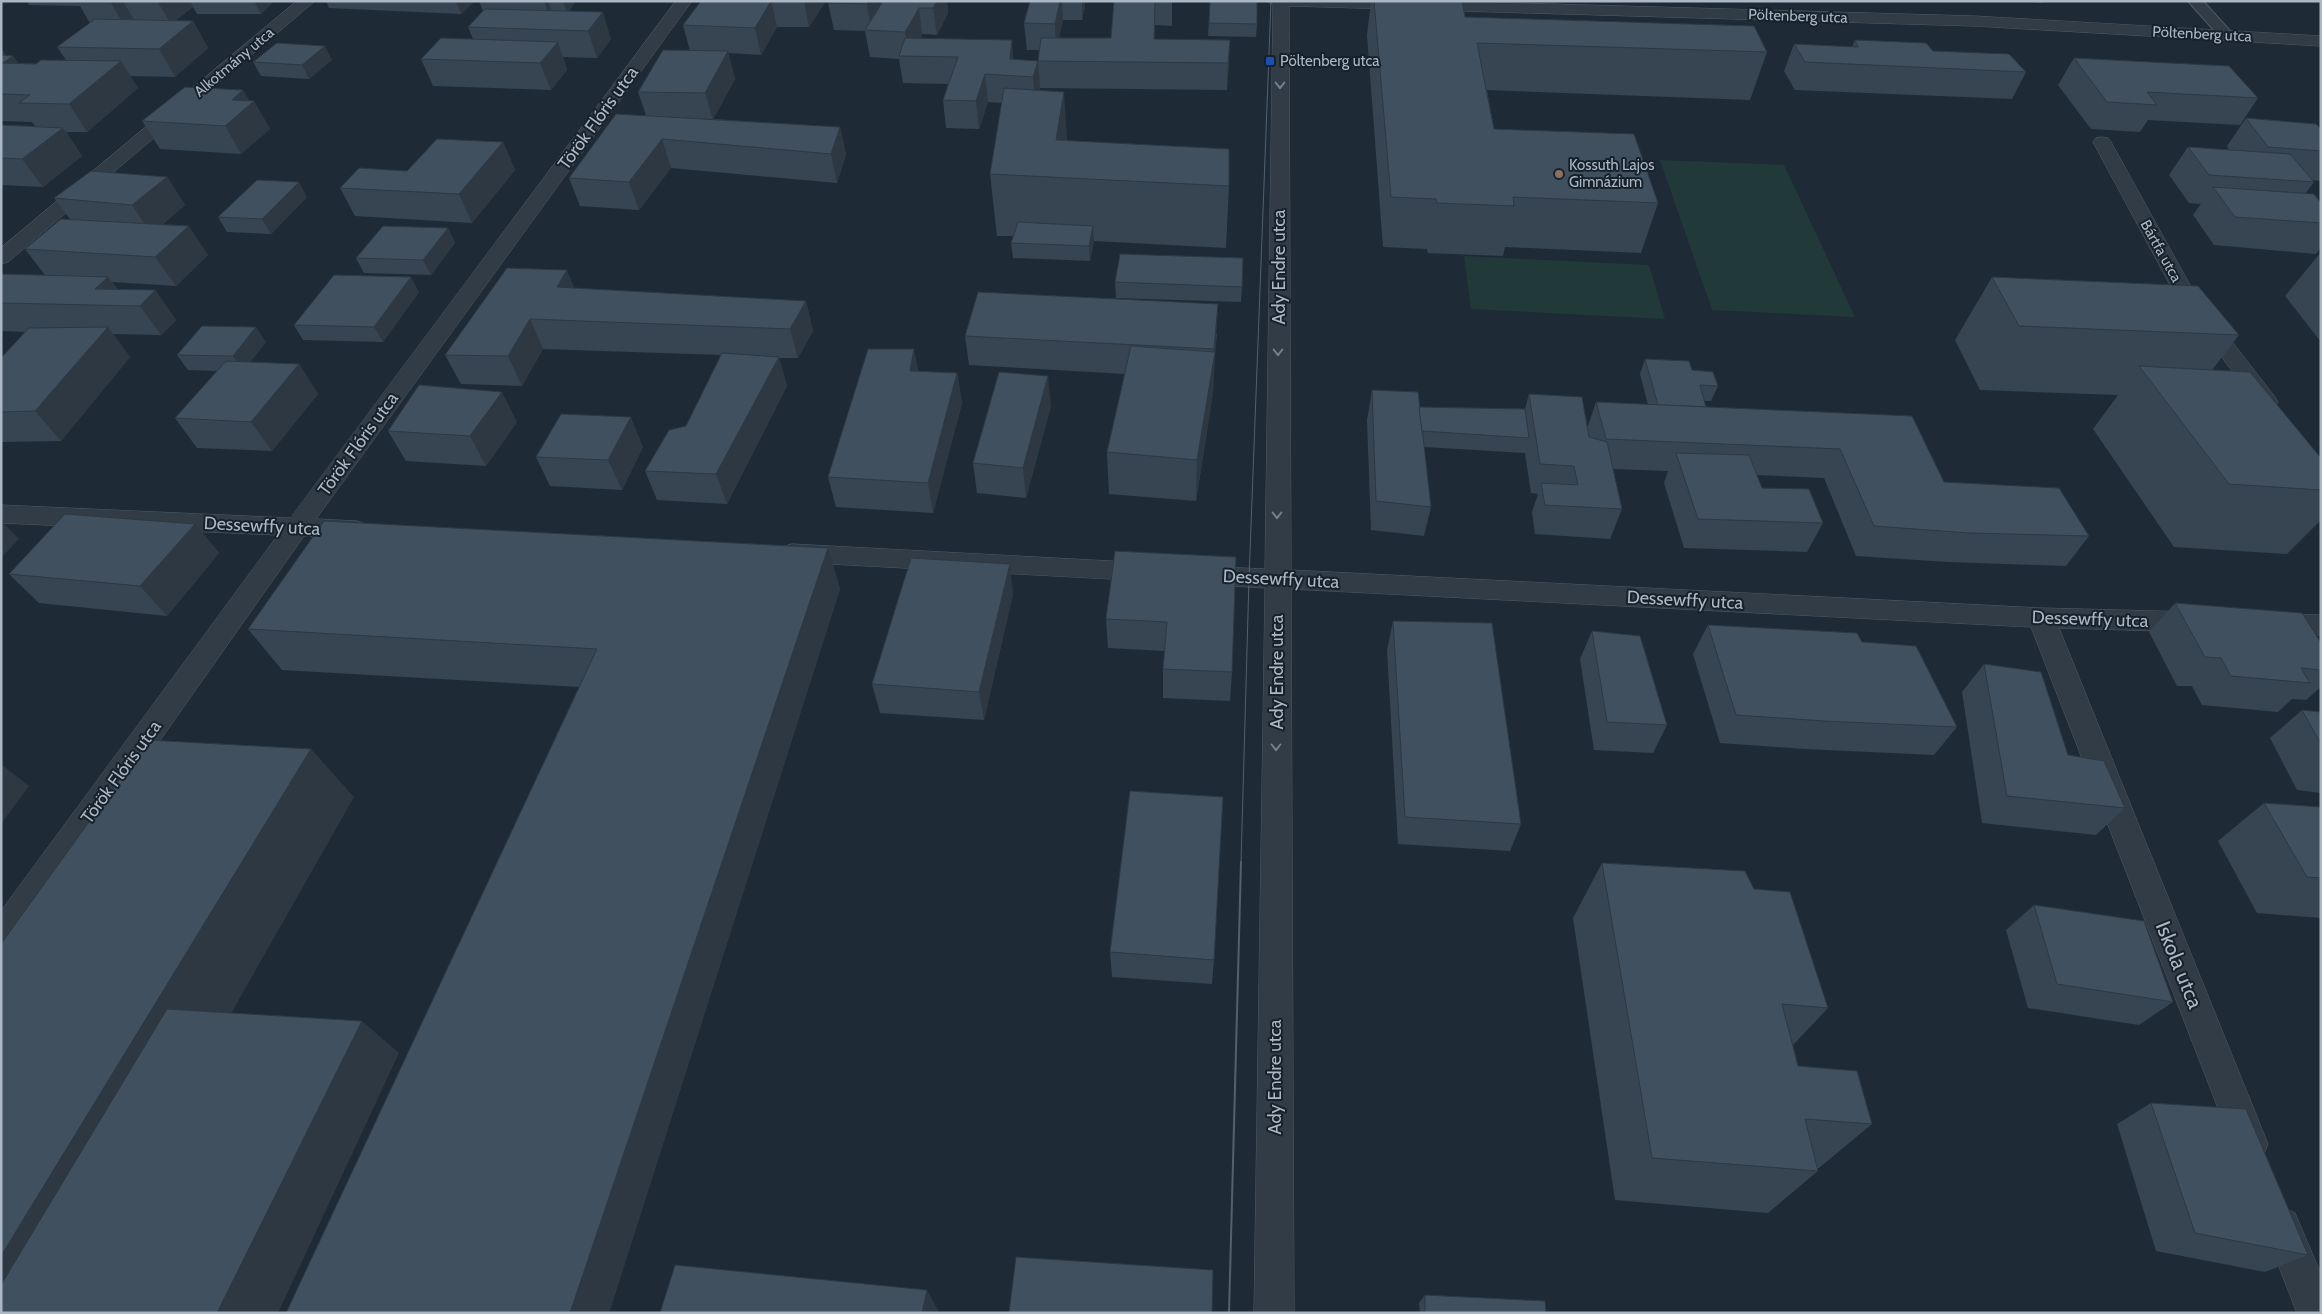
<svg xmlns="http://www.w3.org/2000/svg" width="2322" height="1314" font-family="Cabin,sans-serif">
  <rect width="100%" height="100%" fill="#1e2b36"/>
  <!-- green -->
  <g fill="#213939">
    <polygon points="1660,160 1784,165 1855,317 1712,310"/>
    <polygon points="1464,256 1649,265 1665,319 1471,309"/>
  </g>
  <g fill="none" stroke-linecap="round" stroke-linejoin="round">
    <defs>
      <polygon id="service" points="2188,1 2203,1 2231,32 2233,35 2231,38 2221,38"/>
      <g id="minor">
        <polygon points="297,1 315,1 8,262 1,264 1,248"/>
        <polygon points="676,1 692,1 316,519 357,521 366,524 370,530 366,536 357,539 304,536 13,949 1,953 1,911 278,535 1,523 1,505 290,518"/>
        <polygon points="1266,1 1446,1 1974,16 2321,36 2321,46 1974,26 1289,6 1291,570 2041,608 2195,612 2204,615 2208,622 2204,629 2195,632 2059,628 2268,1144 2263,1157 2250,1162 2237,1157 2031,627 1291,589 1294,1313 1254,1313 1265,588 1199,584 1190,582 1186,575 1190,568 1199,566 1265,569 1273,5"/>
        <polygon points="2102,137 2108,138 2111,142 2195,294 2275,397 2278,402 2275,407 2267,409 2259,407 2176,296 2093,142 2096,138"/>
        <polygon points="792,544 1148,563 1157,565 1161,572 1157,579 1148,581 792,562 783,559 779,553 783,547"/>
        <polygon points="2272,614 2321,615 2321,635 2272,634 2262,631 2259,624 2262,617"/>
        <polygon points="2282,1207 2295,1213 2321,1274 2321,1313 2297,1313 2263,1226 2269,1213"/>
      </g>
    </defs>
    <!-- service casing -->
    <use href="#service" stroke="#4f5a65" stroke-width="2"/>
    <!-- minor casing -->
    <use href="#minor" stroke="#4f5a65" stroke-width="1"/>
    <!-- service -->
    <use href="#service" fill="#313c47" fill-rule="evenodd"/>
    <!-- minor -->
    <use href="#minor" fill="#313c47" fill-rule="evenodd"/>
    <!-- tram-far1 -->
    <polyline stroke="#53616f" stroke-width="1" points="1241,863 1249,578 1271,1"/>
    <!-- tram -->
    <polyline stroke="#53616f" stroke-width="2" points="1229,1313 1241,862"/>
  </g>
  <!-- wall -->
  <g fill="#374552">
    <polygon points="27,1 274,1 261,14 197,14 193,7 175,21 193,21 208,48 175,77 130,76 138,88 87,132 66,132 82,156 43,187 1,185 1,125 35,126 32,122 1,121 1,48 6,56 13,56 18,63 36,64 66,60 57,47 90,23 80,6 29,5"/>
    <polygon points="326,1 475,1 461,14 329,8"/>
    <polygon points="479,1 576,1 569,11 611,39 597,58 563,57 567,70 551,90 433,86 421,59 473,39 468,27 483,11"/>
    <polygon points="701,1 826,1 809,27 777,27 761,55 728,53 735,79 713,119 840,127 846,155 837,183 671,168 639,210 580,206 569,178 646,115 638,92 690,51 683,25"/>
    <polygon points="947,1 948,13 937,35 922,34 920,39 1014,59 1038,61 1039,50 1027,50 1024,23 1030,1 1085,1 1085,6 1082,20 1063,20 1059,38 1111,38 1114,1 1172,1 1172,26 1155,25 1155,39 1230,40 1227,90 1040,88 1039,90 1067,141 1229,186 1226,248 1094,241 1090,261 1013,258 1011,243 1013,236 997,236 990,174 1002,103 988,102 979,129 946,128 943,100 948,84 903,83 899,59 870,57 865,31 834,30 828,3"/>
    <polygon points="1210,1 1257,24 1256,37 1208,36"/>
    <polygon points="1371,1 1462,1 1465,17 1767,52 1750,100 1487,90 1494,129 1658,203 1641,253 1505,247 1503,256 1428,253 1427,249 1383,247 1367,35"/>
    <polygon points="2020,1 2043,1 2042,3"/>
    <polygon points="1855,40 1933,51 2026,72 2012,99 1795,90 1784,71 1794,44 1852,47"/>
    <polygon points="2074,58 2258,98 2240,125 2148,120 2140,132 2091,129 2058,85"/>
    <polygon points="332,60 309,79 261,76 253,62"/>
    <polygon points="249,100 254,101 270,129 241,154 160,149 142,121"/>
    <polygon points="2246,118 2321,129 2321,181 2313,180 2314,182 2305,194 2321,203 2321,247 2316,254 2214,245 2193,215 2201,204 2189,203 2169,175 2188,147 2229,150 2227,146"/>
    <polygon points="503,142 515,170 472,223 355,216 340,188 407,171"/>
    <polygon points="167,177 185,205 162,225 208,255 176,286 112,282 118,290 155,290 176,320 161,335 113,334 130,357 61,441 1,442 1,358 25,332 1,331 1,274 45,275 25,249 70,219 54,198"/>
    <polygon points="307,197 271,234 227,232 218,217"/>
    <polygon points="448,228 455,243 431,275 364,273 356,258"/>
    <polygon points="2321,252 2321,342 2285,296"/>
    <polygon points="1992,277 2239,335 2212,370 2321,458 2321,520 2287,554 2174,547 2093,429 2118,395 1980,390 1955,340"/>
    <polygon points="1115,282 1242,287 1241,302 1116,298"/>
    <polygon points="574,288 806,301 813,331 798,358 779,358 787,386 727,504 657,500 645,471 686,426 721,355 543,349 522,386 461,384 445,355"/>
    <polygon points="419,292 383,342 303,340 294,325"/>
    <polygon points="1217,334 1214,365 1213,393 1196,501 1109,494 1107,452 1125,374 969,365 965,336"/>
    <polygon points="266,342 250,362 299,364 318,394 272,451 197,448 175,418 217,371 188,370 177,355"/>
    <polygon points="1645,359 1692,370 1718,386 1711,401 1704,401 1706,407 1944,482 2089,536 2066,566 1948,562 1856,556 1824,478 1757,475 1762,488 1823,523 1807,552 1684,548 1664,483 1668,471 1613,469 1622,509 1610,539 1535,534 1532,512 1538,494 1531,493 1525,453 1424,447 1431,507 1424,536 1371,530 1367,420 1372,390 1419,407 1525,409 1529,394 1587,429 1596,402 1648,405 1640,374"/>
    <polygon points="918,371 957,373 962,403 933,513 836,507 828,477"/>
    <polygon points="1051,406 1026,498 977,493 973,463"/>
    <polygon points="517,422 486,466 406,461 388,431"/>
    <polygon points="643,447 622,490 550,486 536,457"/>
    <polygon points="195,524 219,553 167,616 39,603 9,574"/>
    <polygon points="828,548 840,589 609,1313 286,1313 580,687 282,670 248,629"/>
    <polygon points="1115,551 1232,672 1230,701 1163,698 1163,669 1165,651 1108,648 1106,619"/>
    <polygon points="1013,594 984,720 880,713 872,684"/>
    <polygon points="2175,603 2321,643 2321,687 2306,700 2292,699 2278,712 2202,705 2192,686 2177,686 2149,632"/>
    <polygon points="1393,621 1521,824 1510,851 1398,844 1387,650"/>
    <polygon points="1708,625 1957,727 1934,755 1805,749 1720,743 1693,654"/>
    <polygon points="1592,631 1667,725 1653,753 1594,750 1580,659"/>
    <polygon points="1984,664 2068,755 2125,808 2096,835 1982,823 1962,692"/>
    <polygon points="2302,710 2321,712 2321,793 2297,790 2270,738"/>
    <polygon points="2264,803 2321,807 2321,918 2257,913 2218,841"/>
    <polygon points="1602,863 1754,889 1828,1008 1793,1045 1798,1066 1872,1124 1819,1168 1817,1168 1818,1171 1768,1213 1615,1200 1573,918"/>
    <polygon points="2034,905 2173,1002 2139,1025 2028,1008 2006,930"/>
    <polygon points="1110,952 1214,960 1212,984 1112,977"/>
    <polygon points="2151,1103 2308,1255 2265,1272 2156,1251 2117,1124"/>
    <polygon points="1425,1295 1546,1313 1420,1313 1419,1303"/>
  </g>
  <!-- shaded-wall -->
  <g fill="#2d3842">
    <polygon points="114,1 123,1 136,23 127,30 111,3"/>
    <polygon points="157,1 190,1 193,7 171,24"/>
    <polygon points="254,1 274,1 261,14"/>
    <polygon points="456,1 475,1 461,14"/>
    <polygon points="544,1 548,1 553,14 550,19"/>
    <polygon points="563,1 576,1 567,14"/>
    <polygon points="771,1 777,27 761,55 755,28"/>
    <polygon points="804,1 826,1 809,27"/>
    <polygon points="868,1 882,1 883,6 871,31 867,4"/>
    <polygon points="937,1 947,1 948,13 937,35 933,8"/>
    <polygon points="1060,1 1062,1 1063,20 1056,51 1055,24"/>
    <polygon points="1082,1 1085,1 1085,6 1082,20"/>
    <polygon points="1155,1 1155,25 1154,66 1154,39"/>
    <polygon points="919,8 922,34 911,56 908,56 905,32"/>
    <polygon points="603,12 611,39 597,58 588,31"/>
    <polygon points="193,21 208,48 175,77 159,49"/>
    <polygon points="1012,40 1014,67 1010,59"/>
    <polygon points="1230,40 1229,67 1227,90 1228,63"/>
    <polygon points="558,42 567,70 551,90 540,63"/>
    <polygon points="325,46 332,60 309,79 302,65"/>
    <polygon points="1,48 8,58 1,62"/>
    <polygon points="728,51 735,79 713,120 705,93"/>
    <polygon points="13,56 23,70 1,64"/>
    <polygon points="121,61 138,88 87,132 69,104"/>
    <polygon points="1038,61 1040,88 1035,105 1033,77"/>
    <polygon points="985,74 988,102 979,129 976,101"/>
    <polygon points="243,90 251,103 254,101 270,129 241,154 225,126 232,100"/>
    <polygon points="1064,92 1068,151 1056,140"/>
    <polygon points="840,127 846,155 837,183 831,154"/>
    <polygon points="63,128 82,156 43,187 22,159"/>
    <polygon points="662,139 671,168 639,210 629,182"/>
    <polygon points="503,142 515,170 472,223 459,194"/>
    <polygon points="167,177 185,205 151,234 132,205"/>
    <polygon points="299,182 307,197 271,234 262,219"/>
    <polygon points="189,226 208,255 176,286 155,257"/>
    <polygon points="1093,226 1094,241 1090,261 1089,246"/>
    <polygon points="448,228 455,243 431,275 423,260"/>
    <polygon points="567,270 579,300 557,287"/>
    <polygon points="108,277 129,306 95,289"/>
    <polygon points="411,277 419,292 383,342 374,327"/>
    <polygon points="155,290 176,320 161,335 140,306"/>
    <polygon points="806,301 813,331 798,358 790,329"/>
    <polygon points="1218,304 1213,393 1196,501 1197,460 1213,358"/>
    <polygon points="530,319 543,349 522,386 508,356"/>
    <polygon points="108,327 130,357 61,441 35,411"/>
    <polygon points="256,327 266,342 243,371 233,356"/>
    <polygon points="914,349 920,379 910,371"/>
    <polygon points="779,357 787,386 727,504 716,474"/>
    <polygon points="299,364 318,394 272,451 251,422"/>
    <polygon points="957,373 962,403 933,513 928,483"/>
    <polygon points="1048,376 1051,406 1026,498 1023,468"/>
    <polygon points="502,392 517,422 486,466 470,436"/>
    <polygon points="631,417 643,447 622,490 608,460"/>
    <polygon points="1,521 19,539 1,558"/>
    <polygon points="195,524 219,553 167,616 140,586"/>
    <polygon points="828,548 840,589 609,1313 570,1313"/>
    <polygon points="1010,564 1013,594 984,720 979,692"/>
    <polygon points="311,749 354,797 61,1313 1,1313 1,1256"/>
    <polygon points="1,764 29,786 1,824"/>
    <polygon points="362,1021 399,1053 278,1313 217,1313"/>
    <polygon points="927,1290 939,1312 939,1313 922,1313"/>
  </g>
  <!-- building -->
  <g fill="#40505f" stroke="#2d3842">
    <polygon points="78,1 114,1 111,3 77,2"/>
    <polygon points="701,1 771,1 755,28 683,25"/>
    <polygon points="830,1 868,1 867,4 828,3"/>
    <polygon points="883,1 937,1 933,8 919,8 905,32 865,30"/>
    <polygon points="1030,1 1060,1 1055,24 1024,23"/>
    <polygon points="1114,1 1155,1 1154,39 1230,40 1228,63 1038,61 1033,77 985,74 976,101 943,100 958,57 899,56 905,38 1012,40 1010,59 1038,61 1041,38 1111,38"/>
    <polygon points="1210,1 1257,1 1257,24 1209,23"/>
    <polygon points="1374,1 1462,1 1465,17 1754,26 1767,52 1477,43 1494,129 1634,134 1658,203 1513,197 1514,206 1437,203 1436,199 1391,197"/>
    <polygon points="485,9 603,12 588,31 468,27"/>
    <polygon points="95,19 193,21 159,49 57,47"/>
    <polygon points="441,38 558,42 540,63 421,59"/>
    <polygon points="1855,40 1926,43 1933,51 2009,54 2026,72 1805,62 1794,44 1858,47"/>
    <polygon points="277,43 325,46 302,65 253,62"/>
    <polygon points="663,50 728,51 705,93 638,92"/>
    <polygon points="1,55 13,56 3,63 1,63"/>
    <polygon points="2074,58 2229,66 2258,98 2147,92 2157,105 2107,102"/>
    <polygon points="41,60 121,61 69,104 19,103 30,95 1,94 1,63 36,64"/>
    <polygon points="185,87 243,90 232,100 254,101 225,126 142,121"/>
    <polygon points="1004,88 1064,92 1056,140 1229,149 1229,186 990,174"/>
    <polygon points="616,114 840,127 831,154 662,139 629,182 569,178"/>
    <polygon points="2246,118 2316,124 2321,129 2321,151 2268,147"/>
    <polygon points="1,125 63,128 22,159 1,158"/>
    <polygon points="437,139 503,142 459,194 340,188 359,168 407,171"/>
    <polygon points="2188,147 2290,154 2314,182 2209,175"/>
    <polygon points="91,171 167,177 132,205 54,198"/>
    <polygon points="257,180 299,182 262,219 218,217"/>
    <polygon points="2213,187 2314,194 2321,203 2321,223 2235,217"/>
    <polygon points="61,219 189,226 155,257 25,249"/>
    <polygon points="1018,222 1093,226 1089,246 1011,243"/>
    <polygon points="383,226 448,228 423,260 356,258"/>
    <polygon points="1120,254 1243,258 1242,287 1115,282"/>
    <polygon points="507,268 567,270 557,287 806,301 790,329 530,319 508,356 445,355"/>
    <polygon points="1,274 108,277 95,289 155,290 140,306 1,303"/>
    <polygon points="334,275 411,277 374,327 294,325"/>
    <polygon points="1992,277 2198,286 2239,335 2019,326"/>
    <polygon points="978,292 1218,304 1214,349 965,336"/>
    <polygon points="202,326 256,327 233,356 177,355"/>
    <polygon points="108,327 35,411 1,412 1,358 29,328"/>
    <polygon points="1131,346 1215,352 1197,460 1107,452"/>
    <polygon points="868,349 914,349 910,371 957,373 928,483 828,477"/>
    <polygon points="722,353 779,357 716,474 645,471 669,430 686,426"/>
    <polygon points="1645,359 1689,361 1692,370 1713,372 1718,386 1700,385 1706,407 1658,405"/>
    <polygon points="226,361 299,364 251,422 175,418"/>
    <polygon points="2139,366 2250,372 2321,458 2321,490 2229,484"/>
    <polygon points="999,372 1048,376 1023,468 973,463"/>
    <polygon points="419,385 502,392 470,436 388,431"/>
    <polygon points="1372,390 1418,392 1431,507 1376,501"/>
    <polygon points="1529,394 1582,397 1589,437 1607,442 1622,509 1545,505 1541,483 1578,485 1574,466 1540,464"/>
    <polygon points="1596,402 1912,416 1944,482 2059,488 2089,536 1969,533 1874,526 1840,449 1606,439"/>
    <polygon points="1419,407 1525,409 1529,438 1422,431"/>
    <polygon points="561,414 631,417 608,460 536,457"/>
    <polygon points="1676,453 1749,455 1762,488 1809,489 1823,523 1698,519"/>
    <polygon points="65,514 195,524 140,586 9,574"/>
    <polygon points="324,521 828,548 570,1313 286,1313 597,649 248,629"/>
    <polygon points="1115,551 1236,557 1232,672 1163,669 1167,622 1106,619"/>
    <polygon points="911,558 1010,564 979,692 872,684"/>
    <polygon points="2175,603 2302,613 2321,643 2321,670 2301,668 2310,683 2231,676 2221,658 2205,657"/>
    <polygon points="1393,621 1492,623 1521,824 1405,817"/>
    <polygon points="1708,625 1857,633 1862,642 1916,646 1957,727 1824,721 1736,715"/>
    <polygon points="1592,631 1640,636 1667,725 1607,722"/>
    <polygon points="1984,664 2041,672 2068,755 2104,761 2125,808 2007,796"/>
    <polygon points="2302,710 2321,712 2321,744"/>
    <polygon points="148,740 311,749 1,1256 1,944"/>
    <polygon points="1130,791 1223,797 1214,960 1110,952"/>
    <polygon points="2264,803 2321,807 2321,878 2307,877"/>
    <polygon points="1602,863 1745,871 1754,889 1790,892 1828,1008 1782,1004 1798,1066 1857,1071 1872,1124 1805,1119 1818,1171 1652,1158"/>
    <polygon points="2034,905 2144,921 2173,1002 2057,984"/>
    <polygon points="167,1009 362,1021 217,1313 1,1313 1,1285"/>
    <polygon points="2151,1103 2246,1109 2308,1255 2195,1233"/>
    <polygon points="1016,1257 1213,1270 1212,1313 1009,1313"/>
    <polygon points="675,1265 927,1290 922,1313 660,1313"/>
    <polygon points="1425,1295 1545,1301 1546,1313 1425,1313"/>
  </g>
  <!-- one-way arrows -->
  <defs><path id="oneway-chevron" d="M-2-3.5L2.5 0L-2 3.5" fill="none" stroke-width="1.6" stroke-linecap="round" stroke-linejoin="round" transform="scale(1.25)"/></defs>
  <g stroke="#74808c">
    <use href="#oneway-chevron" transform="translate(1280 85) rotate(90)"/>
    <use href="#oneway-chevron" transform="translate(1278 352) rotate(90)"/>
    <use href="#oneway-chevron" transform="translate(1277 515) rotate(90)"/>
    <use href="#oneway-chevron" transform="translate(1276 747) rotate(90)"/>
  </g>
  <!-- markers -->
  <rect fill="#1a4fb4" stroke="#17212b" stroke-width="2" x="1265" y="56" width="10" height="10" rx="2.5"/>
  <circle fill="#8d6e63" stroke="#17212b" stroke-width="2" cx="1559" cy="174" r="5"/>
  <g text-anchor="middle" stroke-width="4" stroke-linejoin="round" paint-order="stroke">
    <!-- far-street labels -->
    <g font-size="15" fill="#abb7c4" stroke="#17212b">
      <text transform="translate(1798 16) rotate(2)" y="5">Pöltenberg utca</text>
      <text transform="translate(2202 34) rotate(3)" y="5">Pöltenberg utca</text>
      <text transform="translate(234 62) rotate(-40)" y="5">Alkotmány utca</text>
      <text transform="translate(2161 251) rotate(61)" y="5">Bártfa utca</text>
    </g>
    <!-- far-poi labels -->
    <g font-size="15" fill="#abb7c4" stroke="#17212b" text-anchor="start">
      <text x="1280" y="66">Pöltenberg utca</text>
      <text x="1569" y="170">Kossuth Lajos<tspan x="1569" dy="17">Gimnázium</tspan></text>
    </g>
    <!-- street labels -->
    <g font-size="18" fill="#abb7c4" stroke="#17212b">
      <text transform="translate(598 118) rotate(-54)" y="6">Török Flóris utca</text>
      <text transform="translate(1279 267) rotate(-90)" y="6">Ady Endre utca</text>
      <text transform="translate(358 444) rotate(-54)" y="6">Török Flóris utca</text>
      <text transform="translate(262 526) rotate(3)" y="6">Dessewffy utca</text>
      <text transform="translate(1281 579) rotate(3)" y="6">Dessewffy utca</text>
      <text transform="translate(1685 600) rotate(3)" y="6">Dessewffy utca</text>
      <text transform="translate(2090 619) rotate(2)" y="6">Dessewffy utca</text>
      <text transform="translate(1277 672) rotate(-90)" y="6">Ady Endre utca</text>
      <text transform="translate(121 772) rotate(-54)" y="6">Török Flóris utca</text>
      <text transform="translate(1275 1077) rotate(-90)" y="6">Ady Endre utca</text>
    </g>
    <!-- near-street labels -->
    <g font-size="21" fill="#abb7c4" stroke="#17212b">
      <text transform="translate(2179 965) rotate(68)" y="7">Iskola utca</text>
    </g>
  </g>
  <!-- border -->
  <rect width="2322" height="1314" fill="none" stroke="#abb7c4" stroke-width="5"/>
</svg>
